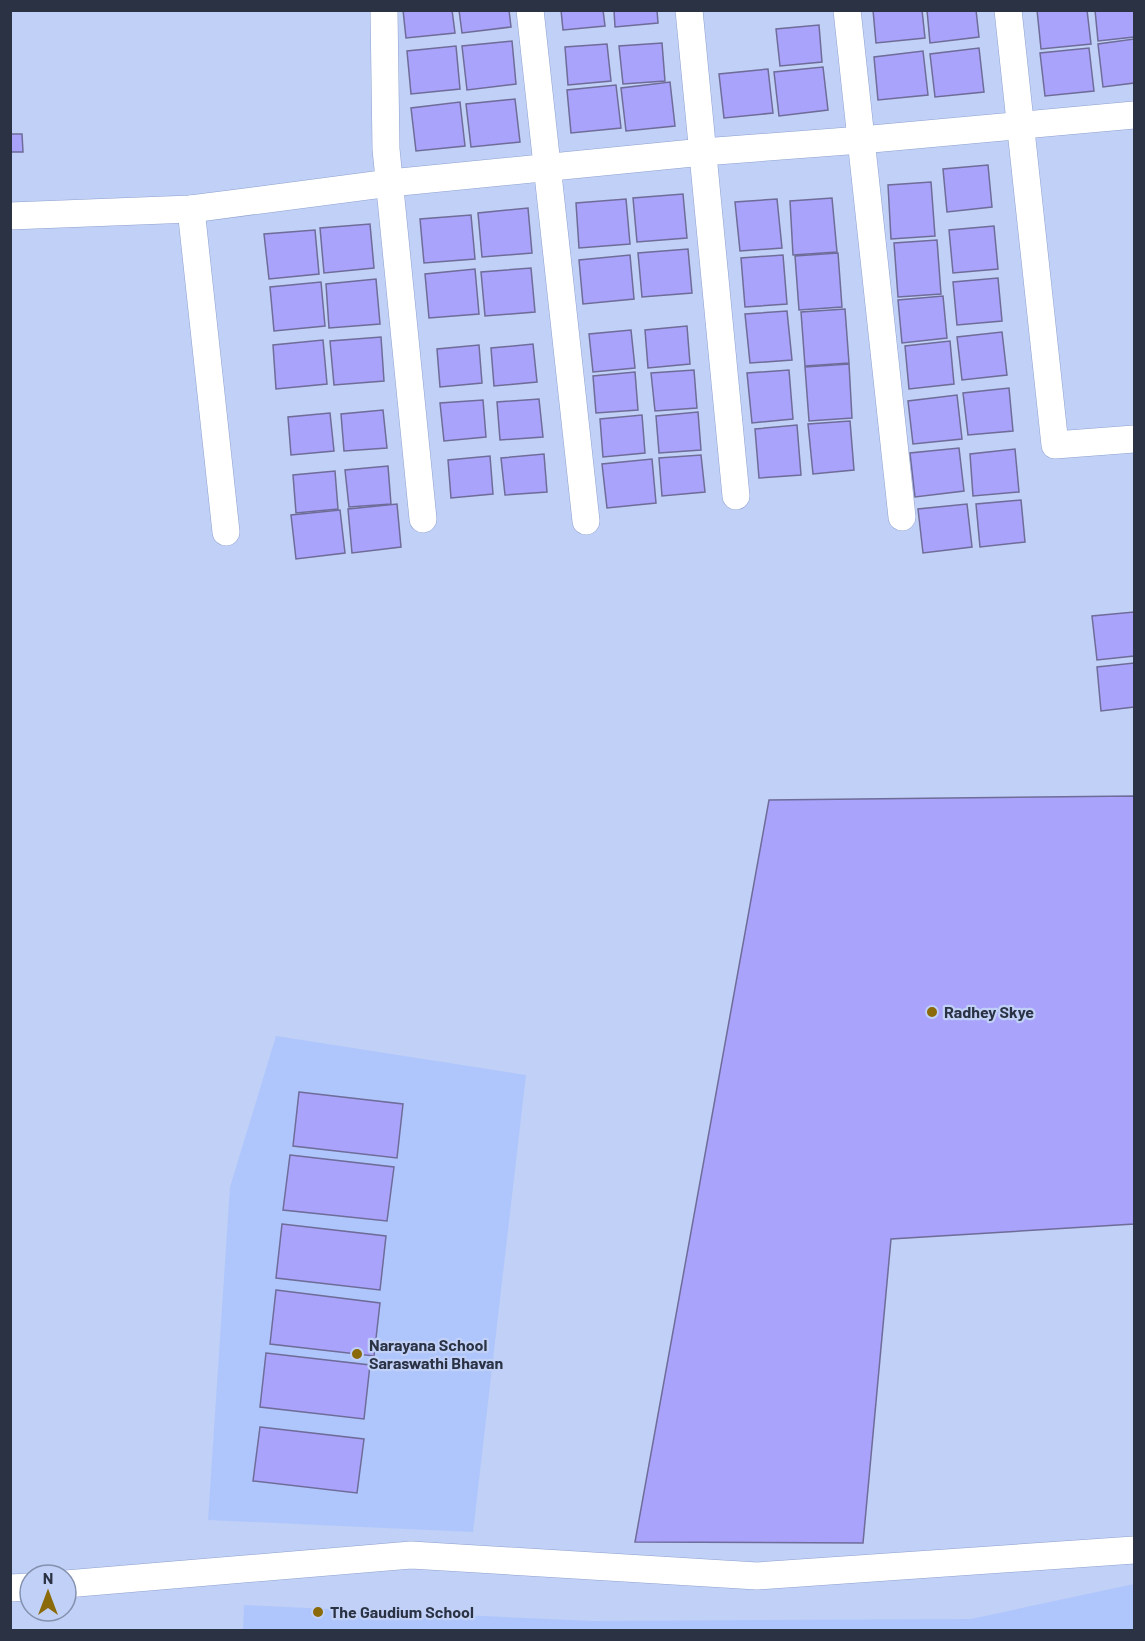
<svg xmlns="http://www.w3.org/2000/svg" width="1145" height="1641" font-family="Barlow,sans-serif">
  <rect width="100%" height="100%" fill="#c0d0f6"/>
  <!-- built -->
  <g fill="#afc6fc">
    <polygon points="276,1036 526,1075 473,1532 208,1520 230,1187"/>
    <polygon points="1134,1584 1134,1630 243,1630 244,1605 592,1621 971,1619"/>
  </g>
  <!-- building -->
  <g fill="#a9a3fb" stroke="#6f6c99" stroke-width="1.5">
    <polygon points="403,10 452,10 455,33 406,38"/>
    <polygon points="459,10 509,10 511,27 462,33"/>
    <polygon points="561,10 603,10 605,26 563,30"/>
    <polygon points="614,10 657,10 658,23 615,27"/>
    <polygon points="873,10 922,10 925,38 876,43"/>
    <polygon points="927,10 976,10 979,37 930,43"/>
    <polygon points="1037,10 1087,10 1091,44 1041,49"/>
    <polygon points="1095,10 1134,10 1134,37 1098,41"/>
    <polygon points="819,25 822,62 780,66 776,29"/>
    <polygon points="1134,39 1134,83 1103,87 1098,44"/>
    <polygon points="512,41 516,84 467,90 462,46"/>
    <polygon points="662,43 665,81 623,84 619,46"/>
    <polygon points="607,44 611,81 568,85 565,47"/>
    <polygon points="456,46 460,89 411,94 407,51"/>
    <polygon points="979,48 984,92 935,97 930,54"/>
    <polygon points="1089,48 1094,91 1045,96 1040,53"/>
    <polygon points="923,51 928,95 878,100 874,57"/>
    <polygon points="823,67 828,110 779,116 774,72"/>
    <polygon points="768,69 773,113 724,118 719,74"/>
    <polygon points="670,82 675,126 626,131 621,88"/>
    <polygon points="616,85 621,128 571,133 567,90"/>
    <polygon points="515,99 520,142 471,147 466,104"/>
    <polygon points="460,102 465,146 416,151 411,108"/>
    <polygon points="10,134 22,134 23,152 11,152"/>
    <polygon points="988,165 992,207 947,212 943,169"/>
    <polygon points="931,182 935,236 891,239 888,185"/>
    <polygon points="683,194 687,238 637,242 633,198"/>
    <polygon points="832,198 837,252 793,255 790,201"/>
    <polygon points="626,199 630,244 579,248 576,203"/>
    <polygon points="777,199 782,248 740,251 735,202"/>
    <polygon points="528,208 532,253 482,257 478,213"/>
    <polygon points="471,215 475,259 424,263 420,219"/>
    <polygon points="370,224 374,268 324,273 320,228"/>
    <polygon points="994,226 998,269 953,273 949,230"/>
    <polygon points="315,230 319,274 269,279 264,234"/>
    <polygon points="937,240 941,294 898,297 894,243"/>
    <polygon points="688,249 692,293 642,297 638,253"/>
    <polygon points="838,253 842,307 799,310 795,256"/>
    <polygon points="630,255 634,299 583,304 579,260"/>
    <polygon points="783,255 787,304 745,307 741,258"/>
    <polygon points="531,268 535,312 485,316 481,272"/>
    <polygon points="475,269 479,314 429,318 425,274"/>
    <polygon points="998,278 1002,321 957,325 953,282"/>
    <polygon points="376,279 380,324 329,328 326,284"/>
    <polygon points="321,282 325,326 274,331 270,287"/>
    <polygon points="943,296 947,338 902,343 898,300"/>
    <polygon points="845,309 849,363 805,366 801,312"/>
    <polygon points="787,311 792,360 750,363 745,314"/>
    <polygon points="687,326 690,364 648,368 645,330"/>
    <polygon points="631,330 635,368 593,372 589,334"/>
    <polygon points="1002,332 1007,375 962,380 957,337"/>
    <polygon points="381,337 384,381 334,385 330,341"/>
    <polygon points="323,340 327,384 276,389 273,345"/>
    <polygon points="950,341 954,384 909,389 905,346"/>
    <polygon points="533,344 537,382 494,386 491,348"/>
    <polygon points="479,345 482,383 440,387 437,349"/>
    <polygon points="849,364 852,418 809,421 805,367"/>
    <polygon points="694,370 697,408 655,411 651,373"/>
    <polygon points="789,370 793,419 752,423 747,373"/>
    <polygon points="635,372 638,410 596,413 593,376"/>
    <polygon points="1009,388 1013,431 968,435 963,393"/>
    <polygon points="957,395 962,439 913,444 908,401"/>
    <polygon points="539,399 543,437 500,440 497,402"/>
    <polygon points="483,400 486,437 444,441 440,403"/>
    <polygon points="383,410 387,448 344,451 341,414"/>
    <polygon points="698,412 701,450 659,453 656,416"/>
    <polygon points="330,413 334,451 291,455 288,417"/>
    <polygon points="642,415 645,453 603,457 600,419"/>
    <polygon points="850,421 854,470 813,474 808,424"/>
    <polygon points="797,425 801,475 759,478 755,429"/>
    <polygon points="959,448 964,491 915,497 910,453"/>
    <polygon points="1015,449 1019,492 973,496 970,454"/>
    <polygon points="544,454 547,492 505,495 501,458"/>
    <polygon points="701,455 705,492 662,496 659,458"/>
    <polygon points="490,456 493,494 451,498 448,460"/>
    <polygon points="652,459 656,503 607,508 602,464"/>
    <polygon points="388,466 391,504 349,507 345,470"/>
    <polygon points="335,471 338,509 296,513 293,475"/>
    <polygon points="1021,500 1025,542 980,547 976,504"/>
    <polygon points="397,504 401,547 352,553 348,509"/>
    <polygon points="967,504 972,547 923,553 918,509"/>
    <polygon points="340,510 345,553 296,559 291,515"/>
    <polygon points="1134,612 1134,656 1097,660 1092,616"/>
    <polygon points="1134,663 1134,707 1101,711 1097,667"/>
    <polygon points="1134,796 1134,1224 891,1239 863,1543 635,1542 769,800"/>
    <polygon points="299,1092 403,1104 397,1158 293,1146"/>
    <polygon points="290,1155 394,1167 387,1221 283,1210"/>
    <polygon points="282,1224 386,1236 380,1290 276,1278"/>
    <polygon points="276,1290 380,1303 374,1356 270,1344"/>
    <polygon points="266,1353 370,1365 364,1419 260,1407"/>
    <polygon points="260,1427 364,1439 357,1493 253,1481"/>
  </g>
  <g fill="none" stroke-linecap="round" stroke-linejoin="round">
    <defs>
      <g id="minor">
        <polyline points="384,10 386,149 423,519"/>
        <polyline points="530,10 586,521"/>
        <polyline points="689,10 736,496"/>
        <polyline points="847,10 902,517"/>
        <polyline points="1008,10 1055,445 1134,439"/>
        <polyline points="191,209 226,532"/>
        <polyline points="10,216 191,209 390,183 703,152 861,140 1134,115"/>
        <polyline points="66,1584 411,1555 757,1576 1134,1550"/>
        <polyline points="10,1588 30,1587"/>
      </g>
    </defs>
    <!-- minor casing -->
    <use href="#minor" stroke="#8ea1cf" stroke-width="28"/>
    <!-- minor -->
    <use href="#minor" stroke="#fff" stroke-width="27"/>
  </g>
  <!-- markers -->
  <g fill="#8b6a0a" stroke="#c0d0f6" stroke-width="2">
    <circle cx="932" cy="1012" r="6"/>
    <circle cx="357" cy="1354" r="6"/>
    <circle cx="318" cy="1612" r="6"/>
  </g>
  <g text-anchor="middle" stroke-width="4.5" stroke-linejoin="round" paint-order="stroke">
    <!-- poi labels -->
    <g font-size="16" font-weight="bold" fill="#2a3244" stroke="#c0d0f6" text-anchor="start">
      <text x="944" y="1018">Radhey Skye</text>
      <text x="369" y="1351">Narayana School<tspan x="369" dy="18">Saraswathi Bhavan</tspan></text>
      <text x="330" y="1618">The Gaudium School</text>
    </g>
  </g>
  <!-- border -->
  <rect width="1145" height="1641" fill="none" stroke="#2a3244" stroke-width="24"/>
  <!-- north arrow -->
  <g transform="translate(48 1593)"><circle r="28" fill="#c0d0f6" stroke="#8491af" stroke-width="1.5"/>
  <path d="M0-4.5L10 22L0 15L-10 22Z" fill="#8b6a0a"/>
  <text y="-9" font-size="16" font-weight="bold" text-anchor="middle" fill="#2a3244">N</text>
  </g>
</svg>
